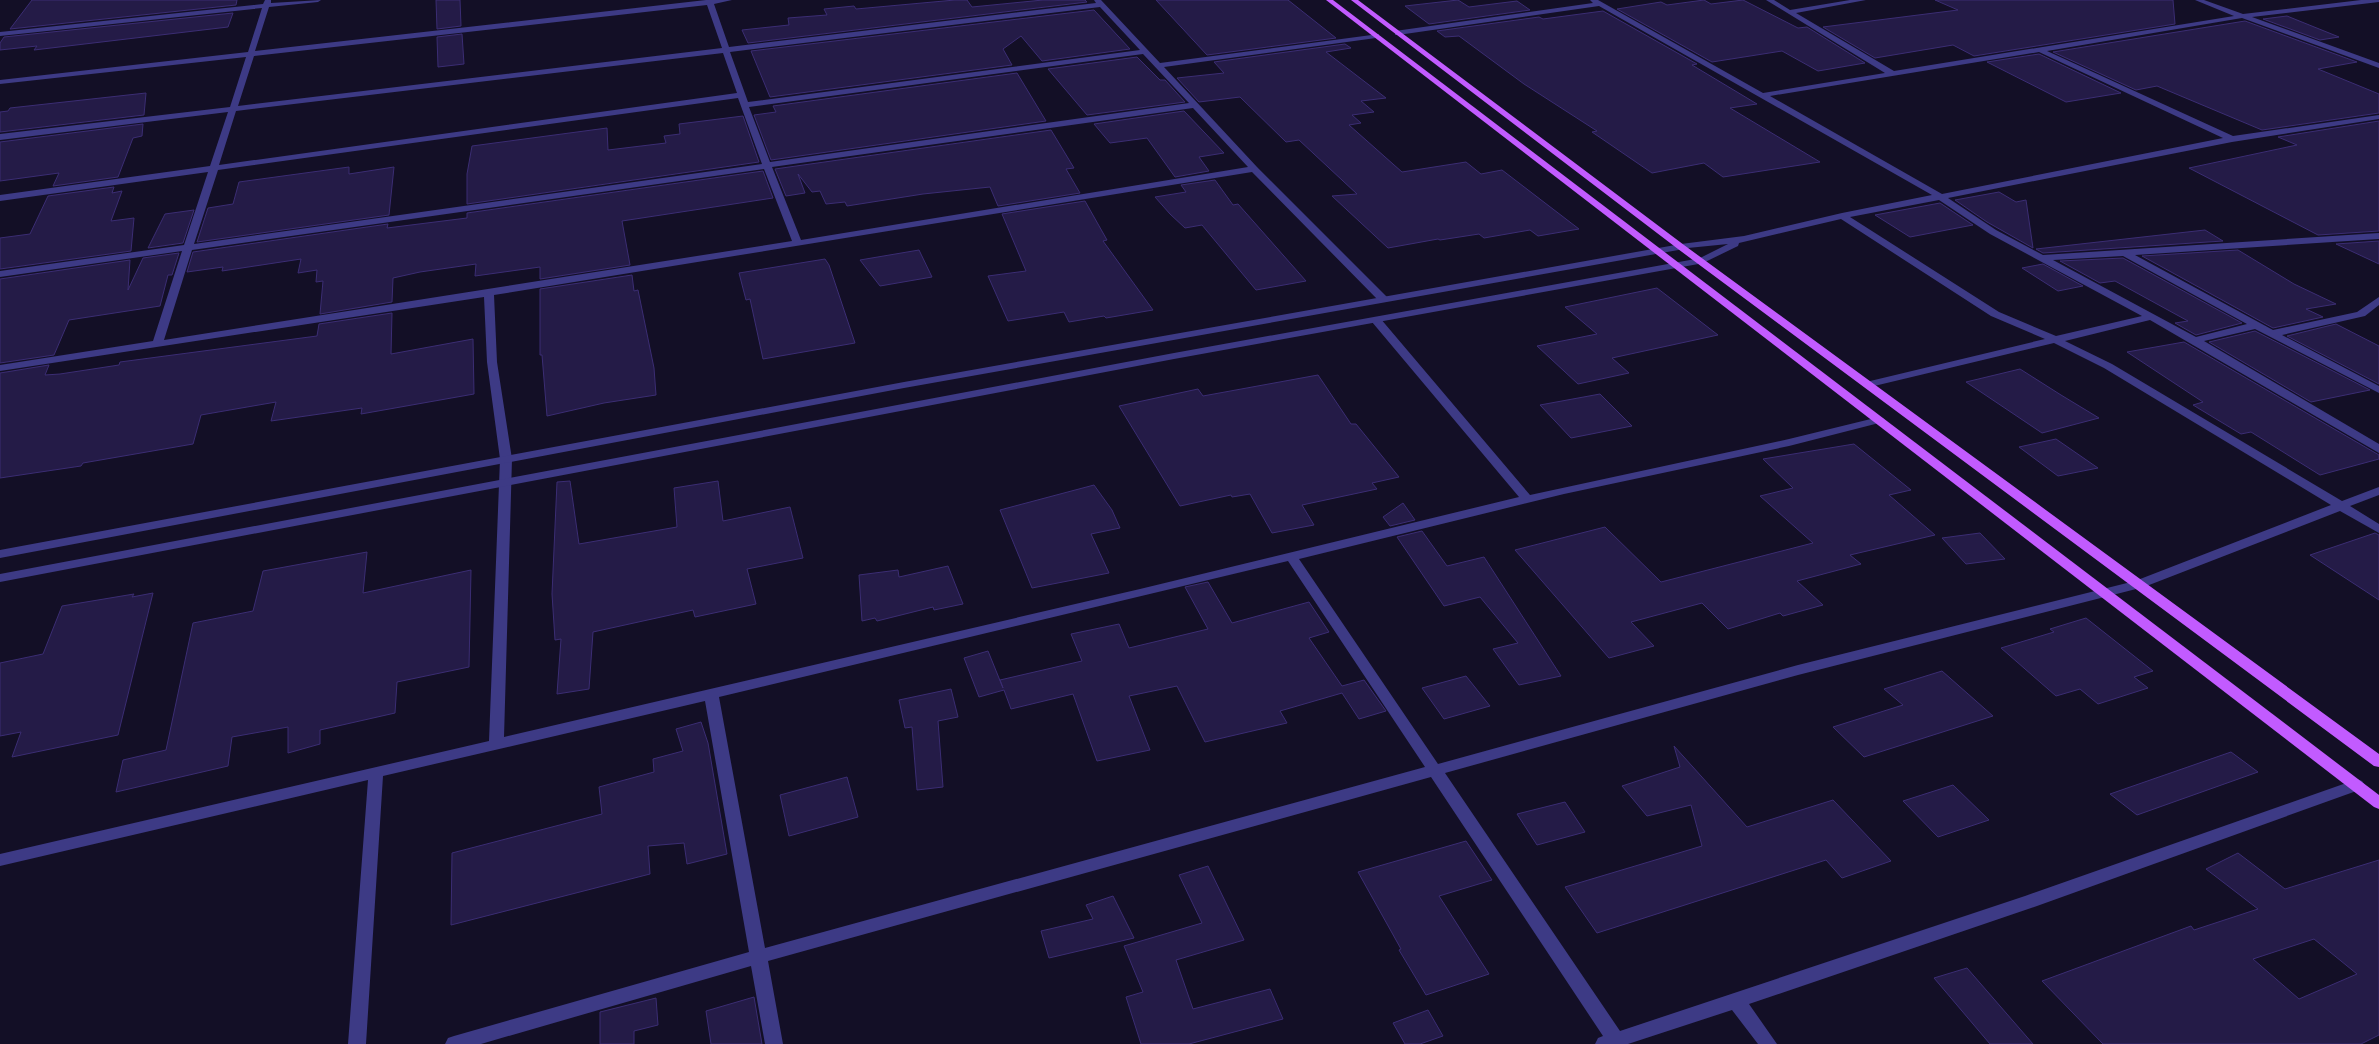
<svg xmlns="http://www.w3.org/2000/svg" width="2379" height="1044" font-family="'Exo 2',sans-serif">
  <rect width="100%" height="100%" fill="#130f26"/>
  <!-- building -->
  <g fill="#241b47" stroke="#3b2d73" fill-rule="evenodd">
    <polygon points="32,0 237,0 236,5 10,29"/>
    <polygon points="436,0 460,0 461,26 437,29"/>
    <polygon points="955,0 967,0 972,7 1043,0 1085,0 1087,2 748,43 742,30 789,25 788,18 827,15 824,9 854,6 856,9"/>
    <polygon points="1156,0 1288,0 1336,38 1207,55"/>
    <polygon points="1458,0 1469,7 1517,1 1530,10 1429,24 1405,6"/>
    <polygon points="1704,0 1711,4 1743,0 1798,28 1807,27 1865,63 1818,71 1782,51 1712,62 1617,9 1661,2 1667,5"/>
    <polygon points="1935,0 2173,0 2175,24 1974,56 1953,45 1875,58 1823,27 1958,10"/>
    <polygon points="1094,10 1130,49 1042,61 1021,36 1003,49 1012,65 770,97 751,51"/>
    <polygon points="1603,11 1697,64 1692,65 1757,104 1730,108 1820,162 1723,177 1704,163 1652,173 1592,132 1597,131 1524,84 1459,36 1445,37 1437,31 1539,17 1543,19"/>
    <polygon points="233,13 228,27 34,50 37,46 0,50 0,43 4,37"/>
    <polygon points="2287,16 2339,37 2320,40 2263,19"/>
    <polygon points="2245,21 2357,62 2318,69 2379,94 2379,113 2262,130 2157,86 2136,90 2053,52"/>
    <polygon points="462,34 464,64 438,67 437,37"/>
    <polygon points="1345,44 1351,48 1326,52 1386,98 1361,101 1374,112 1352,115 1361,123 1349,125 1402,172 1466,162 1481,174 1502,170 1579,229 1538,236 1530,230 1484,238 1479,234 1440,240 1438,239 1388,248 1332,196 1357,194 1299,140 1286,142 1240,97 1199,102 1177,78 1224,73 1214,62"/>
    <polygon points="2039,54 2121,93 2066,102 1987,62"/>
    <polygon points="1137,57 1160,80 1165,80 1185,102 1087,115 1048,69"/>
    <polygon points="1017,73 1046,121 771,160 754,115 776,112 773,106"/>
    <polygon points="146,93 144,115 0,132 0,112 8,111 10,108"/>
    <polygon points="1184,111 1224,153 1199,157 1209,171 1175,177 1147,138 1110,143 1094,124"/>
    <polygon points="743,116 759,162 467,204 467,174 472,146 607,128 608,150 666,143 664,136 680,134 679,124"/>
    <polygon points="2379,121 2379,231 2318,235 2189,168 2297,145 2278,137"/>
    <polygon points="143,124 142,136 133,138 118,177 53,186 59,173 0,181 0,142"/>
    <polygon points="1051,130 1074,168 1066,169 1080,193 998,206 990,187 923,194 847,206 845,202 826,204 820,191 812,192 798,174 805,193 786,196 775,169"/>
    <polygon points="349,167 349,174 394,167 389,215 197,242 208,208 233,204 239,182"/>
    <polygon points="763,171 773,198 622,221 630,265 540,279 540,267 475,276 476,264 420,272 393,278 392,302 320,314 323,281 316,282 317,270 298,273 301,259 222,271 223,267 187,272 193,252 388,224 387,228 467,218 467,213"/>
    <polygon points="1215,180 1233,205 1238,204 1306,281 1256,290 1202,225 1185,228 1170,214 1155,197 1186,192 1181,185"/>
    <polygon points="114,187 112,193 122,191 111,221 134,218 131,251 0,269 0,238 30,234 48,196"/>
    <polygon points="1999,192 2016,202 2026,200 2033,248 1987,222 1955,200"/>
    <polygon points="1085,201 1107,240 1103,241 1153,310 1106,318 1104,316 1069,322 1064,312 1008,321 988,276 1026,271 1002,214"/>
    <polygon points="1940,203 1973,225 1910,237 1875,215"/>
    <polygon points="194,210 183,243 148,248 165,214"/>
    <polygon points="2205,230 2223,241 2043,253 2036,249"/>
    <polygon points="2379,241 2379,264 2336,244"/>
    <polygon points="919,250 932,277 880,286 860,260"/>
    <polygon points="2238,250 2294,284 2336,304 2306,309 2323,317 2273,328 2142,256"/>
    <polygon points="179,253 172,275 168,275 160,306 69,320 54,355 0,363 0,279 130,260 128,290 143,258"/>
    <polygon points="2123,258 2242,323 2196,335 2175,323 2188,321 2115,281 2100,283 2060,261"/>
    <polygon points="825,259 829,265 855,343 763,359 750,299 746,300 739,273"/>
    <polygon points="2043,264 2083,286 2058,291 2022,268"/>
    <polygon points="632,275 634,291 638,290 654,368 656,395 604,403 547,416 542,355 540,355 540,289"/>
    <polygon points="1657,288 1718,335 1612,358 1629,373 1578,384 1537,346 1597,334 1565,307"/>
    <polygon points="392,313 391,354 473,339 474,394 361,414 362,408 271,421 276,402 201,415 193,444 83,463 81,466 0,478 0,373 49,365 45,375 60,374 119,365 120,362 317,336 319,324"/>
    <polygon points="2336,324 2379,346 2379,384 2287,336"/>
    <polygon points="2255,331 2370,390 2311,402 2209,342"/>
    <polygon points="2184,342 2379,455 2379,459 2320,475 2251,432 2241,434 2193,405 2203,402 2127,352"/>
    <polygon points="2020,369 2061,395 2099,418 2042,433 1966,382"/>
    <polygon points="1318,375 1351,424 1356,424 1399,477 1372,483 1377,489 1302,505 1314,525 1272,533 1250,494 1232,497 1231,495 1180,506 1119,406 1198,389 1203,396"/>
    <polygon points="1600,394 1632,426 1571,438 1540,405"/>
    <polygon points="2056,439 2098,468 2058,476 2019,447"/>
    <polygon points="1854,444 1911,490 1889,495 1935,535 1850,555 1861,564 1797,581 1823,605 1783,616 1780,613 1728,629 1702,603 1631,622 1654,646 1609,658 1515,550 1605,527 1661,582 1813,543 1760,496 1793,488 1763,459"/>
    <polygon points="570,481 579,544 677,527 674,488 718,481 723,521 790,507 803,558 747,569 756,604 695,617 693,610 593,632 589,689 557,694 561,639 555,640 552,594 557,482"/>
    <polygon points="1094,485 1112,510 1120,528 1091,534 1109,573 1032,588 1000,510"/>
    <polygon points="1403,503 1415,520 1390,526 1383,517"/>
    <polygon points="1422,531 1447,566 1484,557 1561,676 1519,685 1493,649 1518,643 1480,597 1444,606 1397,537"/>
    <polygon points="1980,533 2005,559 1966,564 1942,538"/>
    <polygon points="2375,533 2379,535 2379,600 2310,555"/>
    <polygon points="367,552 363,593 471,570 469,667 397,682 395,713 320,730 320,744 288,753 288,727 232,737 228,766 116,792 123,760 166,750 193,623 253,611 263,571"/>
    <polygon points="948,566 963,604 934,610 933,607 877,621 875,618 862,621 859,575 898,570 899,577"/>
    <polygon points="1208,582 1232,623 1309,602 1329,632 1309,638 1342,686 1364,680 1386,711 1359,719 1342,693 1280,711 1287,723 1205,742 1177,686 1129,696 1150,750 1097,761 1073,694 1011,709 1004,690 979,697 964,658 988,651 1003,688 1000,680 1082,661 1071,634 1119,624 1129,648 1208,629 1185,587"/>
    <polygon points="153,593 118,735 12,757 21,732 0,736 0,663 43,654 62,606 134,594 132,597"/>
    <polygon points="2086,618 2153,671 2134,677 2148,688 2098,704 2080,689 2056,696 2001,648 2054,632 2050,629"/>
    <polygon points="1942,671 1993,716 1864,757 1833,727 1903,705 1884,689"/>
    <polygon points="1466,676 1490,706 1444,719 1422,688"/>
    <polygon points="951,689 958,717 938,721 943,787 917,790 912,727 905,728 899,700"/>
    <polygon points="701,722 708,743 727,854 687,864 684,843 648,846 650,874 451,925 452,853 602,814 599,787 654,772 653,759 683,751 676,729"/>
    <polygon points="1674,746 1747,827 1833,800 1891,861 1842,878 1826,860 1597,933 1565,887 1702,846 1691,805 1647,816 1622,786 1680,767"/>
    <polygon points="2231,752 2258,772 2137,815 2110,794"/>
    <polygon points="847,777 858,817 789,836 780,795"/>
    <polygon points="1953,785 1989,820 1938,837 1903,801"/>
    <polygon points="1565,802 1585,832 1537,845 1517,814"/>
    <polygon points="1466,841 1492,880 1439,896 1489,974 1426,995 1399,950 1401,949 1358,872"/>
    <path d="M2238 853 2285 889 2379 860V1035L2361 1044H2103L2042 981 2191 926 2194 930 2258 909 2206 869ZM2314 939 2357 974 2299 999 2253 959Z"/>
    <polygon points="1208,866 1244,940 1176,960 1193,1009 1270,989 1283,1019 1189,1044 1141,1044 1126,997 1143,992 1124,946 1202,923 1179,875"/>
    <polygon points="1113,896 1134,938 1049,958 1041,931 1093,919 1086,905"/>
    <polygon points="1967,968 2033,1044 1990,1044 1934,978"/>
    <polygon points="754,997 762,1044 711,1044 706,1011"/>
    <polygon points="656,998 658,1025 634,1031 634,1044 600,1044 600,1012"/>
    <polygon points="1428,1010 1443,1036 1420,1044 1405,1044 1393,1023"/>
  </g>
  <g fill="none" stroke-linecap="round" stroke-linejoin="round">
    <!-- minor -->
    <path fill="#3d3a85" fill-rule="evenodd" d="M265 0H271V3L321 0 318 2 269 7 255 51 706 0H732L714 4 729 47 1096 3 1094 0H1101L1160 63 1379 34V38H1376L1164 67 1257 167 1387 297V301H1379L1252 172 494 295 497 362 512 459 504 737 1140 589 1519 497 1372 322 1371 320 1376 317 1380 318 1530 495 1789 439 1879 417 1883 418 1885 420 1883 422 1789 446 1564 494 1299 559 1438 764 1798 665 2135 581 2331 505 2104 368 2054 343 1870 387 1866 386 1864 384 1866 382 2045 339 1991 316 1841 219 1739 243 1738 246 1701 264 1696 261 1698 259 1728 244 1678 249 1676 247 1681 244 1744 236 1842 213 1932 195 1599 6 1398 35H1395V31L1593 3 1590 0H1598L1763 93 1885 73 1766 0H1774L1790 10 1850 0H1866L1796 13 1894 71 2234 16 2195 0H2204L2243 14 2361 0H2379V2L2252 17 2379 63V68L2242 18 2047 51 2233 136 2379 115V119L2232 142 1948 198 1996 230 2043 255 2379 233V239L2135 255 2273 330 2357 312 2379 297V305L2365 316 2282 335 2379 386V393L2255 329 2204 341 2379 444V453L2150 320 2065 341 2112 364 2342 501 2379 487V495L2350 506 2379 524V533L2340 511 2144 587 1798 675 1445 773 1620 1031 2025 896 2352 781 2357 779 2362 781 2365 785 2362 789 2037 906 1749 1004 1777 1044H1758L1732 1010 1628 1044H1595L1598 1038 1603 1036 1431 777 768 961 783 1044H765L751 966 481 1044H445L448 1038 454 1036 749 952 705 701 383 776 366 1044H348L368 780 0 866V854L489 741 500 459 487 362 484 297 0 371V365L153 341 182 251 0 277V271L184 245 208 172 0 201V195L210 166 228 112 0 140V134L230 107 246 57 0 84V80L248 52 262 8 0 36V32L263 4ZM707 5 722 48 238 106 254 56ZM1100 7 1140 50 748 102 730 52ZM2039 52 2223 138 1942 194 1770 96ZM723 53 737 93 219 165 236 111ZM1143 54 1189 103 770 162 749 107ZM738 98 762 164 194 244 218 170ZM1193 108 1248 167 801 240 772 167ZM764 169 792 241 164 340 192 250ZM1939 200 1990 234 2142 316 2056 336 1999 312 1850 217ZM2123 256 2247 324 2196 337 2053 260ZM1288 561 1425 767 765 948 719 697Z"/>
    <!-- tertiary -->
    <g fill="#3d3a85" fill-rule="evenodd">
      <polygon points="1681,244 1686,247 1684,249 904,388 0,558 0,550 904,382"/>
      <polygon points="1701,258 1706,261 1704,263 1174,359 0,582 0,574 1174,353"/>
    </g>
    <!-- primary -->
    <g fill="#c25bff" fill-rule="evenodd">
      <polygon points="1326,0 1333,0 2379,795 2379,809 2374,807"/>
      <polygon points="1351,0 1358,0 1684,245 2379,754 2379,767 2374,766 1678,249"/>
    </g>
  </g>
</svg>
